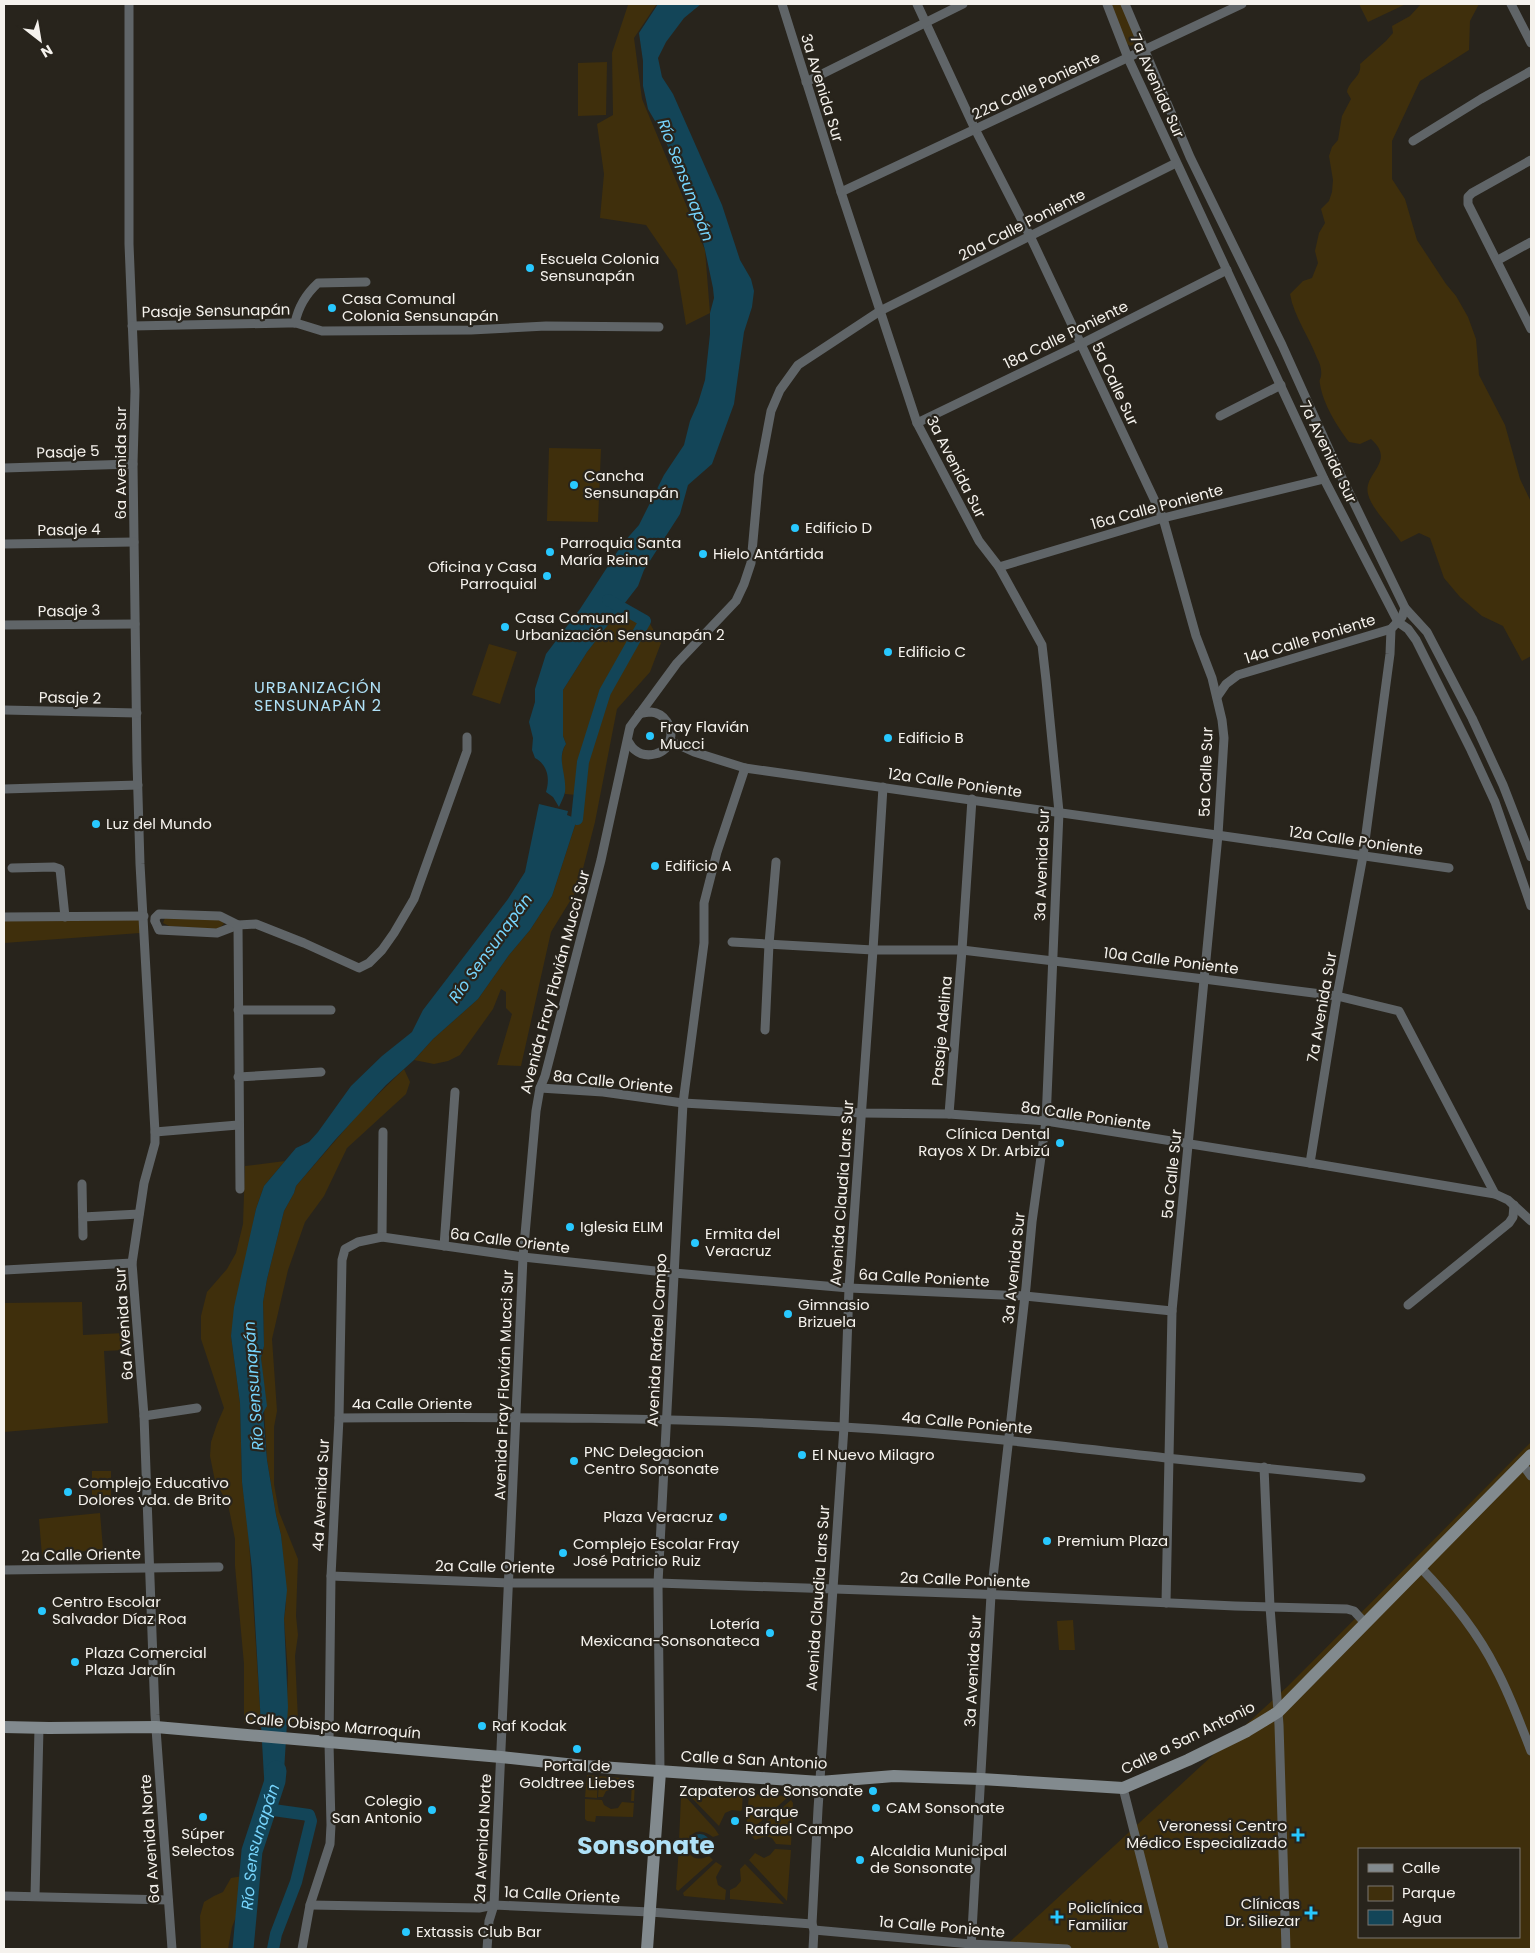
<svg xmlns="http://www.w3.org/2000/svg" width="1535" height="1953" font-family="Poppins,sans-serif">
  <rect width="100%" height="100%" fill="#28241c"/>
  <!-- green -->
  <g fill="#3f2f0c" fill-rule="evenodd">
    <polygon points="1111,4 1122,4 1136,40 1135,44 1130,46 1127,44"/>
    <polygon points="1359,4 1406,4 1368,22"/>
    <path d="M1421 4H1479L1470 21 1469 50 1420 81 1392 141V179L1405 199 1417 240 1446 284 1456 296 1468 317 1476 339 1479 375 1505 425 1520 479 1531 502V656L1522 661 1503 626 1482 616 1460 597 1444 578 1430 538 1419 533 1401 542C1392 528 1372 510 1368 494 1363 473 1397 462 1371 439L1360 444 1349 442C1337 426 1323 404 1320 384 1319 379 1320 381 1321 376 1322 370 1320 363 1317 358 1309 336 1294 317 1290 294L1303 281 1312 278 1318 263 1315 251 1319 233 1325 223 1321 209 1329 201 1332 192 1333 180 1329 156 1332 147 1338 140 1342 116 1351 99 1347 92C1349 80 1362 77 1360 64L1386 41 1393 33 1392 26 1410 16Z"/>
    <polygon points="628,5 656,5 634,38 642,99 705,250 710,313 686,325 677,270 646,225 600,218 604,174 597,124 613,115 612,53"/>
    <polygon points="607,62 606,115 578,116 578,63"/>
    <polygon points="549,448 601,449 598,522 547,521"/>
    <path d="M619 610 640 622 602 692 581 761 578 795 565 794C565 778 557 757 566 744L563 736V690L587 652Z"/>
    <polygon points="649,622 661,643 650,672 617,709 595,822 578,888 551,932 521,1066 497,1065 512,1014 506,1008 506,992 501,989 493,1009 460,1055 448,1061 434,1064 414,1060 433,1039 478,999 509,955 530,930 552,896 577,819 583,762 605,692"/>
    <polygon points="489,644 517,652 500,704 472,695"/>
    <polygon points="141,917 140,933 4,943 4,920"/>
    <polygon points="165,918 221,920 224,924 218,929 169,926 163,923"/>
    <polygon points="404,1069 410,1082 406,1094 347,1148 324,1196 305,1222 288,1270 272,1339 277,1411 274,1427 274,1484 279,1512 298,1559 296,1616 298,1635 295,1656 298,1720 286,1724 288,1673 284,1619 286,1604 281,1535 276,1515 267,1460 261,1358 264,1346 263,1302 267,1279 284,1211 294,1193 296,1186 361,1111"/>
    <polygon points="285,1161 264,1186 256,1209 231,1336 240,1403 242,1482 248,1527 261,1722 244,1723 244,1664 235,1566 235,1539 228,1504 215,1481 210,1456 211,1442 217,1424 224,1408 201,1339 201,1316 207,1292 227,1269 236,1253 243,1224 245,1166"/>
    <polygon points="82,1302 83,1335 124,1333 125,1350 104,1351 108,1423 4,1432 4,1303"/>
    <path d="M1531 1442V1949H1002L1288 1686ZM1359 1849H1519V1937H1359Z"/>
    <rect x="92" y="1471" width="19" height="32"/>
    <polygon points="100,1513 103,1549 42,1556 39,1519"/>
    <polygon points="1073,1620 1075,1650 1059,1650 1057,1621"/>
    <polygon points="587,1775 632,1779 635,1782 634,1801 631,1801 632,1782 613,1781 613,1789 606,1791 603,1797 598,1797 599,1782 613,1781 598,1780 597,1798 585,1797"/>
    <polygon points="689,1790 743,1793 742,1809 741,1811 732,1810 725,1813 719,1826 688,1794"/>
    <polygon points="749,1794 787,1796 788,1797 749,1832 746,1830"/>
    <path d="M685 1796 715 1829 719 1835 713 1837C704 1830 693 1828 688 1841L679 1840 681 1798Z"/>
    <polygon points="585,1799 602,1800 604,1805 611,1809 618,1808 622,1802 634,1803 633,1817 596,1816 595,1822 587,1821 585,1819"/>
    <polygon points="791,1800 793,1803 791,1845 776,1844 772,1838 766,1836 755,1840 751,1835"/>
    <path d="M679 1847 686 1848C691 1859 698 1861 709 1856L713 1860 678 1891 676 1889Z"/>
    <polygon points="775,1849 791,1850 787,1901 749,1860 755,1853 764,1858 770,1855"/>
    <polygon points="716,1862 722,1866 716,1877 718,1885 726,1890 725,1900 684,1896 683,1893"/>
    <polygon points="745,1864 784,1904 730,1899 730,1890 736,1887 741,1881 740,1869"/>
    <polygon points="243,1876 239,1909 232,1927 228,1949 201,1949 200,1916 204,1902 214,1896 223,1892 231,1878"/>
  </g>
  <!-- water -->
  <g fill="#134558">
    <path d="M658 4H701L684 18 666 42 658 58 662 77 673 94 722 205 740 260 751 279 754 291 752 307 744 332 734 404 712 464 688 485 680 514 644 570 638 586 587 652 563 690V736L566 744C556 758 567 775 565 792 564 797 561 802 559 807L553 797 546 792C550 779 548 765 535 758L532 750 533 738 529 722 535 702V689L546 654 580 609 623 543 639 525 664 475 684 445 690 421 698 403 705 380 710 334V313L714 298 713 288 705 250 692 202 662 133 648 109 643 86V61L639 33Z"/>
    <polygon points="539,804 568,811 567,815 577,819 552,896 530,930 509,955 478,999 433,1039 414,1060 386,1085 335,1140 296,1186 294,1193 284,1211 267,1279 263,1302 264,1346 261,1358 267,1406 263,1413 267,1460 276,1515 281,1535 287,1590 284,1619 288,1707 283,1788 269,1800 265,1794 252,1569 242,1482 240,1403 231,1336 234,1307 256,1209 264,1186 296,1148 309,1142 318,1132 351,1086 382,1056 412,1032 423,1010 508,899 525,872"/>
    <circle cx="700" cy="1844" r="10"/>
  </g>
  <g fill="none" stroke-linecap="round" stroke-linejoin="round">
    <!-- canal -->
    <g stroke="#134558" stroke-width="12">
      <polyline points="577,819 583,762 605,692 645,621 608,600"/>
      <polyline points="266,1809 309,1815 311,1821 296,1882 276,1934 273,1949"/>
    </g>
    <!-- river -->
    <path stroke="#134558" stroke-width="21" id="s1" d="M243 1949 252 1851 275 1781 276 1771"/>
    <!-- street -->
    <g stroke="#606568" stroke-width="9">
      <polyline points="129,4 129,244 135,391 133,464 137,762 140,864 155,1132 155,1143 144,1183 132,1263 144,1416 155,1715 172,1949"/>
      <polyline points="782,4 841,192 917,423 979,541 999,567 1042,645 1046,680 1059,812 1046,1121 1032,1222 1026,1287 991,1595 971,1949"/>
      <polyline points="917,4 975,129 1030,236 1163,518 1196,636 1212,678 1222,720 1224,738 1218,835 1172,1311 1166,1603"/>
      <polyline points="1107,4 1128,58 1324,479 1398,622 1408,629 1416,640 1471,750 1495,802 1531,906"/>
      <polyline points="1125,4 1190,157 1282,345 1342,478 1405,608 1427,632 1472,718 1503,785 1531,857"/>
      <polyline points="1511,4 1531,43"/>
      <polyline points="806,82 963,4"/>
      <polyline points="1413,141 1481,99 1531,71"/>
      <polyline points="1531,160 1472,193 1468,197 1468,204 1531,329"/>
      <polyline points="841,192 1242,4"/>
      <polyline points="1498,260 1531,242"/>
      <path d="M295 323C298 308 306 294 318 283L366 282"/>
      <polyline points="132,326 288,323 296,323 322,331 471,330 546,326 659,327"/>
      <polyline points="1220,416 1281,385"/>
      <polyline points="917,423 1081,344 1227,270"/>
      <polyline points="4,468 133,464"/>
      <polyline points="4,544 134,542"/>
      <polyline points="999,567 1163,518 1324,479"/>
      <polyline points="4,625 135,624"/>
      <polyline points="1217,697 1226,684 1238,675 1391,629"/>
      <polyline points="4,710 137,713"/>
      <path d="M628 741C630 744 632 748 635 750 646 759 666 755 670 740 674 727 664 713 651 712 647 712 643 713 639 714"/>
      <polyline points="670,741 694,752 745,768 1449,868"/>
      <polyline points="4,789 138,785"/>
      <polyline points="12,868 54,867 60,869 65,917"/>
      <polyline points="4,917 144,916"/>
      <polyline points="155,921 159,930 217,933 238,925 256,924 304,943 359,968 369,963 382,950 394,933 414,899 467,751 467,737"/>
      <polyline points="155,921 155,918 159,914 220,916 238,925 240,1189"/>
      <polyline points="732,942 873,950 962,950 1204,979 1337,996 1399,1011 1495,1194"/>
      <polyline points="238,1010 331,1010"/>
      <polyline points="765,1030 769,944 776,862"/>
      <polyline points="238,1077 321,1072"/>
      <polyline points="540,1088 603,1092 683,1103 862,1113 949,1114 1046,1121 1310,1163 1495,1194 1508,1200 1531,1221"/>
      <polyline points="949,1114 962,950 972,799"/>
      <polyline points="155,1132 238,1125"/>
      <polyline points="1310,1163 1337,996 1363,856 1390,654 1391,629 1402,617 1405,608"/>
      <polyline points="82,1184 83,1236"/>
      <polyline points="83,1217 139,1214"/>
      <polyline points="382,1237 383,1132"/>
      <polyline points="444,1246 455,1092"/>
      <polyline points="5,1270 132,1263"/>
      <polyline points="1408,1305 1509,1223 1513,1217 1514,1205"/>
      <polyline points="144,1416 197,1408"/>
      <path d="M339 1418C507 1417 675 1417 843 1427 952 1433 1059 1446 1166 1458 1231 1465 1296 1471 1361 1478"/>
      <polyline points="1522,1464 1531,1476"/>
      <polyline points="1264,1467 1270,1607 1279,1725 1286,1949"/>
      <path d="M1420 1567C1450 1598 1477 1631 1496 1669 1510 1695 1520 1723 1531 1751"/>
      <polyline points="4,1570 219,1567"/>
      <polyline points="331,1576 509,1583 658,1583 979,1594 1235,1606 1347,1609 1354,1611 1365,1623"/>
      <polyline points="660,1772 658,1583 683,1103 704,943 704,903 717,852 745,768"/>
      <polyline points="1123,1788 1164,1949"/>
      <polyline points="4,1896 168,1900"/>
      <polyline points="35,1896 39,1728"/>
      <polyline points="310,1905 479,1908 494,1905 650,1912 812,1924"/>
      <polyline points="814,1930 971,1944 1067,1949"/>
      <polyline points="302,1949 310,1905 330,1844 331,1825 329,1743 331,1576 339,1418 342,1260 345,1249 358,1242 382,1237 523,1257 674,1273 849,1288 1025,1296 1172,1311"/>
      <polyline points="487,1949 489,1921 494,1905 523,1257 536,1111 540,1088 545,1076 601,860 630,727 677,663 736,601 744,584 751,563 759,475 771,411 780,390 798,365 880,311 1176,163"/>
      <polyline points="813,1949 814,1930 812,1924 818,1809 844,1427 849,1288 873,950 883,787"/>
    </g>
    <!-- secondary -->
    <g stroke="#828a8e" stroke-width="12">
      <polyline points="4,1727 49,1728 156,1727 501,1757 585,1766 820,1782 894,1776 981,1779 1123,1788 1188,1760 1247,1731 1278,1712 1531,1455"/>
      <polyline points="647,1949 660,1772"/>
    </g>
  </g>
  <!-- markers -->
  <g fill="#28c8ff" stroke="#28241c" stroke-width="2">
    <circle cx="530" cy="268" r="5"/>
    <circle cx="332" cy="308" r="5"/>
    <circle cx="574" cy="485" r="5"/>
    <circle cx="795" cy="528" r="5"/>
    <circle cx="550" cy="552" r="5"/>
    <circle cx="703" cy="554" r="5"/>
    <circle cx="547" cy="576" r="5"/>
    <circle cx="505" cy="627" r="5"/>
    <circle cx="888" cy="652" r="5"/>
    <circle cx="650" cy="736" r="5"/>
    <circle cx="888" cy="738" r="5"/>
    <circle cx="96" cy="824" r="5"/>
    <circle cx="655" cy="866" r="5"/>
    <circle cx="1060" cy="1143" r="5"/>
    <circle cx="570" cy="1227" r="5"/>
    <circle cx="695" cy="1243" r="5"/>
    <circle cx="788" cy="1314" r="5"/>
    <circle cx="802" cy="1455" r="5"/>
    <circle cx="574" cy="1461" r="5"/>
    <circle cx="68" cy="1492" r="5"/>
    <circle cx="723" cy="1517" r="5"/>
    <circle cx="1047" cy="1541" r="5"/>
    <circle cx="563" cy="1553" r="5"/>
    <circle cx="42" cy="1611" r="5"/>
    <circle cx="770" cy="1633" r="5"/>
    <circle cx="75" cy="1662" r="5"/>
    <circle cx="482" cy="1726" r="5"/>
    <circle cx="577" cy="1749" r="5"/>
    <circle cx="873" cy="1791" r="5"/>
    <circle cx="876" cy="1808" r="5"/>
    <circle cx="432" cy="1810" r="5"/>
    <circle cx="203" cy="1817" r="5"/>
    <circle cx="735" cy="1821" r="5"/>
    <path d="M1295.5 1827.5h5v5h5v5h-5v5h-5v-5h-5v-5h5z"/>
    <circle cx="860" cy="1860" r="5"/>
    <path d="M1308.5 1905.5h5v5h5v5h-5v5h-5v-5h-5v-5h5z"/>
    <path d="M1054.5 1909.5h5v5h5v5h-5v5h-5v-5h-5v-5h5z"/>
    <circle cx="406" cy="1932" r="5"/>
  </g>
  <g text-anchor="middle" stroke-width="4.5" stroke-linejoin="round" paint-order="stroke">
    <!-- street labels -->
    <g font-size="15" fill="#f5f2ed" stroke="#28241c">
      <text transform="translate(1036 86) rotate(-25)" y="5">22a Calle Poniente</text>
      <text transform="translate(1157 86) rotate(66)" y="5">7a Avenida Sur</text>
      <text transform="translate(822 88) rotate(73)" y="5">3a Avenida Sur</text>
      <text transform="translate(1022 225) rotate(-27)" y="5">20a Calle Poniente</text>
      <text transform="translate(216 311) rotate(-1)" y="5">Pasaje Sensunapán</text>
      <text transform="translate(1066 335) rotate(-26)" y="5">18a Calle Poniente</text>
      <text transform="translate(1115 384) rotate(65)" y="5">5a Calle Sur</text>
      <text transform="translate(68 452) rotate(-2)" y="5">Pasaje 5</text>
      <text transform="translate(1328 452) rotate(64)" y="5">7a Avenida Sur</text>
      <text transform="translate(121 463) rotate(-90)" y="5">6a Avenida Sur</text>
      <text transform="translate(956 467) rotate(63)" y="5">3a Avenida Sur</text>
      <text transform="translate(1157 507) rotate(-15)" y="5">16a Calle Poniente</text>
      <text transform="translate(69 530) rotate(-1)" y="5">Pasaje 4</text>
      <text transform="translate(69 611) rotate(-1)" y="5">Pasaje 3</text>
      <text transform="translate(1310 639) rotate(-17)" y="5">14a Calle Poniente</text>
      <text transform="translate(70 698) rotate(1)" y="5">Pasaje 2</text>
      <text transform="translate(1206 772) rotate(-88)" y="5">5a Calle Sur</text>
      <text transform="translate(955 783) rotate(8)" y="5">12a Calle Poniente</text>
      <text transform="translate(1356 841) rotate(8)" y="5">12a Calle Poniente</text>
      <text transform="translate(1042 865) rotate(-88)" y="5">3a Avenida Sur</text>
      <text transform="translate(1171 961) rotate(7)" y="5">10a Calle Poniente</text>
      <text transform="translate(555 982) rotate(-75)" y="5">Avenida Fray Flavián Mucci Sur</text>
      <text transform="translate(1322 1007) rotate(-80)" y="5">7a Avenida Sur</text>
      <text transform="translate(942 1031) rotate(-85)" y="5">Pasaje Adelina</text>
      <text transform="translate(613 1082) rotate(6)" y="5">8a Calle Oriente</text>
      <text transform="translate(1086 1116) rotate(8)" y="5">8a Calle Poniente</text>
      <text transform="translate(1172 1174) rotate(-84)" y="5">5a Calle Sur</text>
      <text transform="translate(842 1193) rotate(-86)" y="5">Avenida Claudia Lars Sur</text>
      <text transform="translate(510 1241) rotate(7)" y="5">6a Calle Oriente</text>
      <text transform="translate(1014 1268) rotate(-84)" y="5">3a Avenida Sur</text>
      <text transform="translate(924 1278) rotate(3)" y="5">6a Calle Poniente</text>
      <text transform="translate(124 1324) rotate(-94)" y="5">6a Avenida Sur</text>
      <text transform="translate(657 1340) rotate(-87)" y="5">Avenida Rafael Campo</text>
      <text transform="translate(504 1385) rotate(-88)" y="5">Avenida Fray Flavián Mucci Sur</text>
      <text x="412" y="1409">4a Calle Oriente</text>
      <text transform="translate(967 1423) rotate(5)" y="5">4a Calle Poniente</text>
      <text transform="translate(321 1495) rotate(-87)" y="5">4a Avenida Sur</text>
      <text transform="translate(81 1555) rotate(-1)" y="5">2a Calle Oriente</text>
      <text transform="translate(495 1567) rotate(1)" y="5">2a Calle Oriente</text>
      <text transform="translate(965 1580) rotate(2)" y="5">2a Calle Poniente</text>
      <text transform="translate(818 1598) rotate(-86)" y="5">Avenida Claudia Lars Sur</text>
      <text transform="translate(973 1671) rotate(-87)" y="5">3a Avenida Sur</text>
      <text transform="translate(333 1726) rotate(5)" y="5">Calle Obispo Marroquín</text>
      <text transform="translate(1188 1738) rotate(-26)" y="5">Calle a San Antonio</text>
      <text transform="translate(754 1760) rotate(3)" y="5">Calle a San Antonio</text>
      <text transform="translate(483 1838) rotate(-87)" y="5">2a Avenida Norte</text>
      <text transform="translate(150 1839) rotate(-94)" y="5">6a Avenida Norte</text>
      <text transform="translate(562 1895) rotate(3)" y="5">1a Calle Oriente</text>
      <text transform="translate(942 1927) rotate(5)" y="5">1a Calle Poniente</text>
    </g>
    <!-- poi labels -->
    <g font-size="15" fill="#f5f2ed" stroke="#28241c" text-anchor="start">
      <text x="540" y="264">Escuela Colonia<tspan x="540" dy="17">Sensunapán</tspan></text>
      <text x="342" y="304">Casa Comunal<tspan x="342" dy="17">Colonia Sensunapán</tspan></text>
      <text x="584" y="481">Cancha<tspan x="584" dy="17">Sensunapán</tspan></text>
      <text x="805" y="533">Edificio D</text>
      <text x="560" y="548">Parroquia Santa<tspan x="560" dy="17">María Reina</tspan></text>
      <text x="713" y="559">Hielo Antártida</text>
      <text x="537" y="572" text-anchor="end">Oficina y Casa<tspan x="537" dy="17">Parroquial</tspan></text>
      <text x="515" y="623">Casa Comunal<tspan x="515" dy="17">Urbanización Sensunapán 2</tspan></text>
      <text x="898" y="657">Edificio C</text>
      <text x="660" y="732">Fray Flavián<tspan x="660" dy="17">Mucci</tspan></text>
      <text x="898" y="743">Edificio B</text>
      <text x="106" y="829">Luz del Mundo</text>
      <text x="665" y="871">Edificio A</text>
      <text x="1050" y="1139" text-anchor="end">Clínica Dental<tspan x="1050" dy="17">Rayos X Dr. Arbizú</tspan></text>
      <text x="580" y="1232">Iglesia ELIM</text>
      <text x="705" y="1239">Ermita del<tspan x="705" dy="17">Veracruz</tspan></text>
      <text x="798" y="1310">Gimnasio<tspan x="798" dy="17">Brizuela</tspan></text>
      <text x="584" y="1457">PNC Delegacion<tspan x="584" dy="17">Centro Sonsonate</tspan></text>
      <text x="812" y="1460">El Nuevo Milagro</text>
      <text x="78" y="1488">Complejo Educativo<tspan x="78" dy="17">Dolores vda. de Brito</tspan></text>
      <text x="713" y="1522" text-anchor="end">Plaza Veracruz</text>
      <text x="1057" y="1546">Premium Plaza</text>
      <text x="573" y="1549">Complejo Escolar Fray<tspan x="573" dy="17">José Patricio Ruiz</tspan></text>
      <text x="52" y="1607">Centro Escolar<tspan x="52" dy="17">Salvador Díaz Roa</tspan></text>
      <text x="760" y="1629" text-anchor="end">Lotería<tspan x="760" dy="17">Mexicana-Sonsonateca</tspan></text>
      <text x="85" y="1658">Plaza Comercial<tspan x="85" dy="17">Plaza Jardín</tspan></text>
      <text x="492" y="1731">Raf Kodak</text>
      <text x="577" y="1771" text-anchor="middle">Portal de<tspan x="577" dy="17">Goldtree Liebes</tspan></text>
      <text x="863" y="1796" text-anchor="end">Zapateros de Sonsonate</text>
      <text x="422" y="1806" text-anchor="end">Colegio<tspan x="422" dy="17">San Antonio</tspan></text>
      <text x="886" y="1813">CAM Sonsonate</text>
      <text x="745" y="1817">Parque<tspan x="745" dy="17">Rafael Campo</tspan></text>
      <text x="1287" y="1831" text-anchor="end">Veronessi Centro<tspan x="1287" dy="17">Médico Especializado</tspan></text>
      <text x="203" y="1839" text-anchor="middle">Súper<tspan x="203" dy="17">Selectos</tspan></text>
      <text x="870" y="1856">Alcaldia Municipal<tspan x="870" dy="17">de Sonsonate</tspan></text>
      <text x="1300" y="1909" text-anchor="end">Clínicas<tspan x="1300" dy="17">Dr. Siliezar</tspan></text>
      <text x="1068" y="1913">Policlínica<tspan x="1068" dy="17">Familiar</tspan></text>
      <text x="416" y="1937">Extassis Club Bar</text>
    </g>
    <!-- water labels -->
    <g font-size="16" font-style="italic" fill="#76d4fc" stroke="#28241c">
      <text transform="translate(686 180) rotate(69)" y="6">Río Sensunapán</text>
      <text transform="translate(490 948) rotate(-54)" y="6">Río Sensunapán</text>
      <text transform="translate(253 1386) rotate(-94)" y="6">Río Sensunapán</text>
      <text dy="6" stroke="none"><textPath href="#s1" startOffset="104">Río Sensunapán</textPath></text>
    </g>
    <!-- neighbourhood labels -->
    <g font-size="16" letter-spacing="1" fill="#afe1f7" stroke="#28241c">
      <text x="318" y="693">URBANIZACIÓN<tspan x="318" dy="18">SENSUNAPÁN 2</tspan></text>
    </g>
    <!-- town labels -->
    <g font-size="25" font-weight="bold" fill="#afe1f7" stroke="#28241c">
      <text x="646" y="1854">Sonsonate</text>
    </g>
  </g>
  <!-- border -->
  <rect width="1535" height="1953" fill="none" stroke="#f5f2ed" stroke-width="10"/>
  <!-- legend -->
  <rect x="1358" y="1848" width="162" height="90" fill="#28241c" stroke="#7a7670"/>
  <rect x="1368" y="1864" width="25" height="8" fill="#828a8e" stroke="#7a7670"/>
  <text x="1402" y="1873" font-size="15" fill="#f5f2ed">Calle</text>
  <rect x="1368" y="1886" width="25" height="15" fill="#3f2f0c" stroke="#7a7670"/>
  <text x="1402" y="1898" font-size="15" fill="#f5f2ed">Parque</text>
  <rect x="1368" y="1910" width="25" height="15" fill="#134558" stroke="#7a7670"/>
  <text x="1402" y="1923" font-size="15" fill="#f5f2ed">Agua</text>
  <!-- north arrow -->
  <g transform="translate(40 40) rotate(149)" stroke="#28241c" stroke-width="4" paint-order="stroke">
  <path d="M0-4L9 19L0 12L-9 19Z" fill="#f5f2ed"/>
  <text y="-8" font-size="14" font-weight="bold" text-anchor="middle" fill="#f5f2ed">N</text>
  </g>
</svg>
